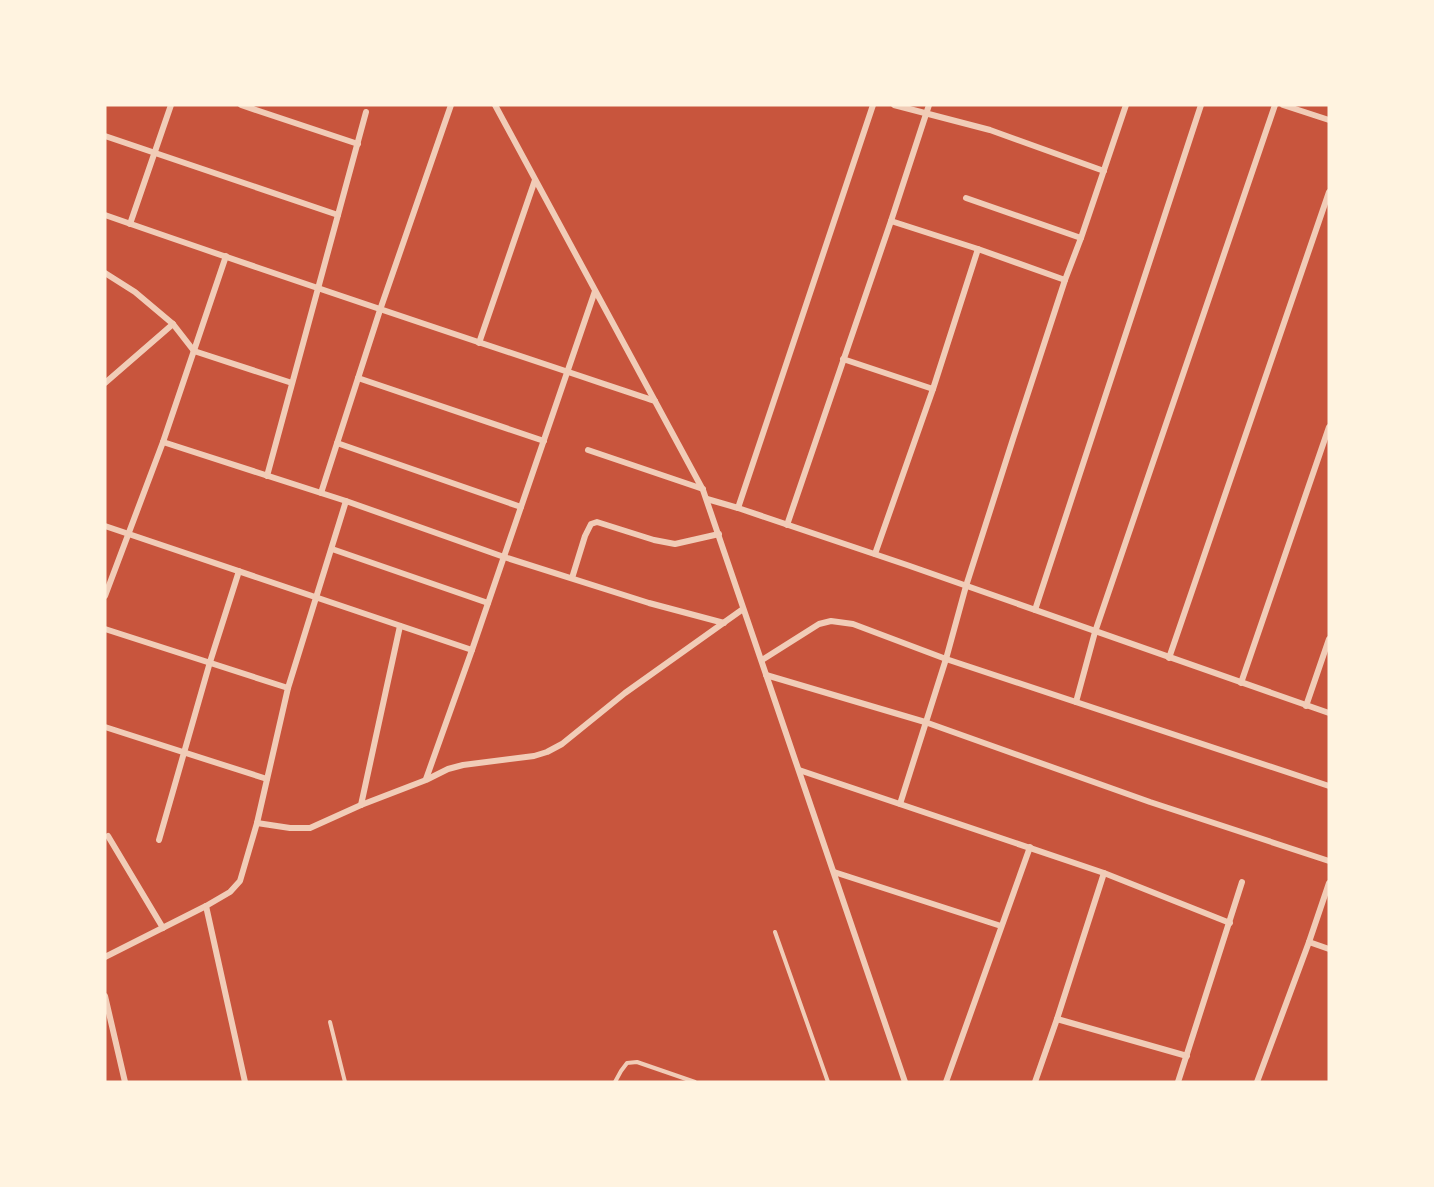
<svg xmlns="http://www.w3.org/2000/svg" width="1434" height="1187" font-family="Spectral,serif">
  <rect width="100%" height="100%" fill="#c8553d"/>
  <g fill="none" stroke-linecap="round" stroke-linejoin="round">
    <!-- service -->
    <g stroke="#f1ccb7" stroke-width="4">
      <polyline points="775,932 828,1082"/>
      <polyline points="330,1022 345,1082"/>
      <polyline points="615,1082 621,1071 627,1063 637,1062 695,1082"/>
    </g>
    <!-- minor -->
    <g stroke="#f1ccb7" stroke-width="6">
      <polyline points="241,105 358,144"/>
      <polyline points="495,105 703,490 905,1082"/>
      <polyline points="894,105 990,130 1104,171"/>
      <polyline points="1283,105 1329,120"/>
      <polyline points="105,136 338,215"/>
      <polyline points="966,198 1081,238"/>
      <path d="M105 215C288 279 472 340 655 401"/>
      <polyline points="891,221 978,249 1065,280"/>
      <polyline points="130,224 171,105"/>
      <polyline points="105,273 135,292 173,324 194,351 292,383"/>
      <polyline points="479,343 535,180"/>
      <polyline points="843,359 933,389"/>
      <polyline points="358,378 544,441"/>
      <polyline points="105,383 173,324"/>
      <polyline points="163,442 346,501 504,557 649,603 724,623"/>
      <polyline points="337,443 521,507"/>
      <polyline points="588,450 703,489"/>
      <polyline points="267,476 366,112"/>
      <polyline points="321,493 380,310 451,105"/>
      <polyline points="707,499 738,508 907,565 1329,713"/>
      <polyline points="738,508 873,105"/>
      <polyline points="787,525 891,221 929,105"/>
      <polyline points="105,526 472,650"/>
      <polyline points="332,549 488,603"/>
      <polyline points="875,554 933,389 978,249"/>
      <polyline points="572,578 585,536 591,524 597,522 654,540 675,544 719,534"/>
      <polyline points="105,596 163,442 226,256"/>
      <polyline points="1035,610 1201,105"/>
      <polyline points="105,629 288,688"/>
      <polyline points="1169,658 1329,192"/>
      <polyline points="762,660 819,624 831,621 853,624 946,659 1329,786"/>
      <polyline points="766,675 925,722 1150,802 1329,861"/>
      <polyline points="1241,683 1329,427"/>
      <polyline points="1076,702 1095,632 1275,105"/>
      <polyline points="1306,706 1329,639"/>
      <polyline points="105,727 267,779"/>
      <polyline points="799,770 1104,873 1230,923"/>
      <polyline points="426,779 472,650 595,291"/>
      <polyline points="900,804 946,659 966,586 1013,439 1065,280 1081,238 1126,105"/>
      <polyline points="361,805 400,626"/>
      <polyline points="257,823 290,828 310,828 361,805 426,780 448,769 463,765 534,756 547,752 562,744 625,693 743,609"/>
      <polyline points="108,836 163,928"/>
      <polyline points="159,840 210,662 239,571"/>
      <polyline points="834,872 1001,926"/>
      <polyline points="206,906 245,1082"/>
      <polyline points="1309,942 1329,949"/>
      <polyline points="105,957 206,906 230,892 240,881 257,823 288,688 346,501"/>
      <polyline points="105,996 125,1082"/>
      <polyline points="1057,1019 1187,1056"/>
      <polyline points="946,1082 1030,847"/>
      <polyline points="1035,1082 1057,1019 1104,873"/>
      <polyline points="1178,1082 1242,882"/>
      <polyline points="1257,1082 1309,942 1329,883"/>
    </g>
  </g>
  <!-- border -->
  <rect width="1434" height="1187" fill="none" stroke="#fff3e0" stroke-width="213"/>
</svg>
